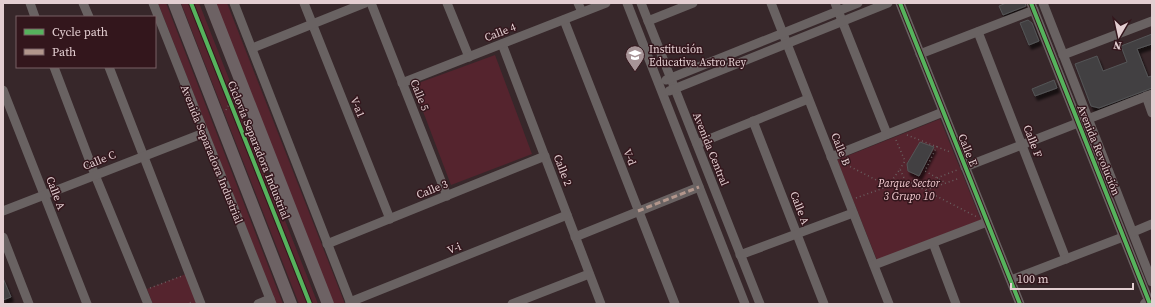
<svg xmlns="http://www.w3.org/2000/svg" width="1155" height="307" font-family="'Source Serif 4',serif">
  <defs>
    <filter id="shadow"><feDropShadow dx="2.5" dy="4.5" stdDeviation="1" flood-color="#0009"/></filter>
  </defs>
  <rect width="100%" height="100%" fill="#37272a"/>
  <!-- green -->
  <g fill="#55242e">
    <polygon points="158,3 166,3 283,304 276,304"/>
    <polygon points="181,3 199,3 318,304 299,304"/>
    <polygon points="213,3 227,3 345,304 332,304"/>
    <polygon points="495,55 532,154 451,185 413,85"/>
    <polygon points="940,119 981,220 877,260 837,160"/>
    <polygon points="186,274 198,304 153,304 147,289"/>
  </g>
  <!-- building -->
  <g fill="#424142" stroke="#545557" filter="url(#shadow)">
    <polygon points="1006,3 1025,3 1026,6 1003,15 999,6"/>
    <polygon points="1028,20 1032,23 1039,41 1029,45 1020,23"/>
    <polygon points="1152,34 1152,44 1137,49 1148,77 1152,76 1152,88 1099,108 1091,106 1075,64 1097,56 1103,71 1127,62 1121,46"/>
    <polygon points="1054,80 1057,88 1035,96 1032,89"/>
    <polygon points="920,142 934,147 919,176 908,171 907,164"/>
    <polygon points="3,278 11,297 3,300"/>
  </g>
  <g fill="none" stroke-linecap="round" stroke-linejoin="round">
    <!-- path -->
    <g stroke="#6a6061" stroke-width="1.5" stroke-dasharray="1 3" stroke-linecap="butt">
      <polyline points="226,110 235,94"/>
      <polyline points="907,135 950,152"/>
      <polyline points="896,140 905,161 900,169"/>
      <polyline points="937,146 925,171 946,183"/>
      <polyline points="843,163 888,186 900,169 904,178"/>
      <polyline points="937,178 957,170"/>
      <polyline points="911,183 977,217"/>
      <polyline points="926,190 960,178"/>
      <polyline points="856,198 903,181"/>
      <polyline points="150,288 182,276"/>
      <polyline points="186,304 192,302"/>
    </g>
    <!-- minor -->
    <g stroke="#696262" stroke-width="9">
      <polyline points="30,3 35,17"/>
      <polyline points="83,3 89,17"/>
      <polyline points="153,3 272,304"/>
      <polyline points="234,3 351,304"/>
      <polyline points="304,3 390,219"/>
      <polyline points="371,3 447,196"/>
      <polyline points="447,3 469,57"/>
      <polyline points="578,3 582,12"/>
      <polyline points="627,3 745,304"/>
      <polyline points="641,3 760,304"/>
      <polyline points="771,3 889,304"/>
      <polyline points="835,3 887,134"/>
      <polyline points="900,3 1020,304"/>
      <polyline points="1031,3 1150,304"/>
      <polyline points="1043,3 1152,282"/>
      <polyline points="564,20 675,304"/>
      <polyline points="648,21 693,3"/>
      <polyline points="978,32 1066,259"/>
      <polyline points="502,44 601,304"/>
      <polyline points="255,47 365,3"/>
      <polyline points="920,54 1034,10"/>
      <polyline points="1063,55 1152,21"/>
      <polyline points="54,67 95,175 148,304"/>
      <polyline points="109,67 201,304"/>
      <polyline points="666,80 858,3"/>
      <polyline points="402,83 606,3"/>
      <polyline points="3,90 87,304"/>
      <polyline points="669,91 888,3"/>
      <polyline points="1146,96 1152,113"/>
      <polyline points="753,121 824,304"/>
      <polyline points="697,144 808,99"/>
      <polyline points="831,157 943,112"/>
      <polyline points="965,167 1152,94"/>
      <polyline points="3,211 204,133"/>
      <polyline points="1133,232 1152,224"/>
      <polyline points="3,237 29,304"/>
      <polyline points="575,237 699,187"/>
      <polyline points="933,243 956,304"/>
      <polyline points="327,244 545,156"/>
      <polyline points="740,255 853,213"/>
      <polyline points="874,265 987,222"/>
      <polyline points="1011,280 1123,237"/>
      <polyline points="350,302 567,215"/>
      <polyline points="258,304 270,299"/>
      <polyline points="512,304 589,274"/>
    </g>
    <!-- major -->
    <g stroke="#6d6264" stroke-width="12">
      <polyline points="174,3 291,304"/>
      <polyline points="210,3 328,304"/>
      <polyline points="1146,304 1152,302"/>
    </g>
    <!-- quiet -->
    <polyline stroke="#b2968c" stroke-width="3" stroke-dasharray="6 3" stroke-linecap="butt" points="638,211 699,187"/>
    <defs>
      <g id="cycleway">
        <polyline points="191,3 310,304"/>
        <polyline points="900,3 1020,304"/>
        <polyline points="1031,3 1150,304"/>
      </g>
    </defs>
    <!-- cycleway casing -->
    <use href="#cycleway" stroke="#33161c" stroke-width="6"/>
    <!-- cycleway -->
    <use href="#cycleway" stroke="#56b35d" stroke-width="4"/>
  </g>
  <!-- icons -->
  <defs>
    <symbol id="school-pin" viewBox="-11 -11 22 30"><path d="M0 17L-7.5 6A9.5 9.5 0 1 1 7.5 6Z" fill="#a79497" stroke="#33161c"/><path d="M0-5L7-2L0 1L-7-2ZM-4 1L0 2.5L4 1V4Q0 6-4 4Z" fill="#fff"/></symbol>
  </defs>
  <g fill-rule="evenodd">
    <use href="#school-pin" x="624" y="44" width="22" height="30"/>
  </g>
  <g text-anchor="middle" stroke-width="3" stroke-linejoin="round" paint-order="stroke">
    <!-- street labels -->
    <g font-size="11" fill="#e3ced1" stroke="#33161c">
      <text transform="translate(500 32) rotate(-21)" y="4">Calle 4</text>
      <text transform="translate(420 95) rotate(68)" y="4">Calle 5</text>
      <text transform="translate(358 107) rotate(68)" y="4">V-a1</text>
      <text transform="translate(1033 141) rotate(69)" y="4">Calle F</text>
      <text transform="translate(711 149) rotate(68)" y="4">Avenida Central</text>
      <text transform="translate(841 149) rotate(68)" y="4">Calle B</text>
      <text transform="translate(259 150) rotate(68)" y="4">Ciclovía Separadora Industrial</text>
      <text transform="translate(968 150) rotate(68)" y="4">Calle E</text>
      <text transform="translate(1099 150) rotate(68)" y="4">Avenida Revolución</text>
      <text transform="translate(212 154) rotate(68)" y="4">Avenida Separadora Industrial</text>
      <text transform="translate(630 157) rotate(69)" y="4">V-d</text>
      <text transform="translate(99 160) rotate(-22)" y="4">Calle C</text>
      <text transform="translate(563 170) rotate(69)" y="4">Calle 2</text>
      <text transform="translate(432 189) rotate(-22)" y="4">Calle 3</text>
      <text transform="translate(56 193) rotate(69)" y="4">Calle A</text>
      <text transform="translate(800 208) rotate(69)" y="4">Calle A</text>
      <text transform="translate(454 248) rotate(-22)" y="4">V-i</text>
    </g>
    <!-- poi labels -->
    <g font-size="11" fill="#e3ced1" stroke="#33161c" text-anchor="start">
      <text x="649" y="53">Institución<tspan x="649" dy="13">Educativa Astro Rey</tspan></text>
    </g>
    <!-- park labels -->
    <g font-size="11" font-style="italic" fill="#f4ccd2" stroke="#33161c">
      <text x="909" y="187">Parque Sector<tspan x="909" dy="13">3 Grupo 10</tspan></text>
    </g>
  </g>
  <!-- border -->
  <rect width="1155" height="307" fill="none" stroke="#e3ced1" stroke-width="8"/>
  <!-- legend -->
  <rect x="16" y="16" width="140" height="52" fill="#33161c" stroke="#796064"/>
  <rect x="24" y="29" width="20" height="6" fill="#56b35d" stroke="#796064"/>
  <text x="52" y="36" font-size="12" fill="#e3ced1">Cycle path</text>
  <rect x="24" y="49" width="20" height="6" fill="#b2968c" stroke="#796064"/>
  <text x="52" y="56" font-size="12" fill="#e3ced1">Path</text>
  <!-- north arrow -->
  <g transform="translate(1119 36) rotate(189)" stroke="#33161c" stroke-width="3" paint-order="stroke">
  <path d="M0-3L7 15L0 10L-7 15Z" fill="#e3ced1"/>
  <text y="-6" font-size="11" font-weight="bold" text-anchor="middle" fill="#e3ced1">N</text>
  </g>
  <!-- scale -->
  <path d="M1011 283v6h122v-6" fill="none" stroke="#e3ced1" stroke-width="2"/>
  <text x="1017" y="283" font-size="12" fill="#e3ced1" stroke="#33161c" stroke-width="3" paint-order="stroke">100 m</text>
</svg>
